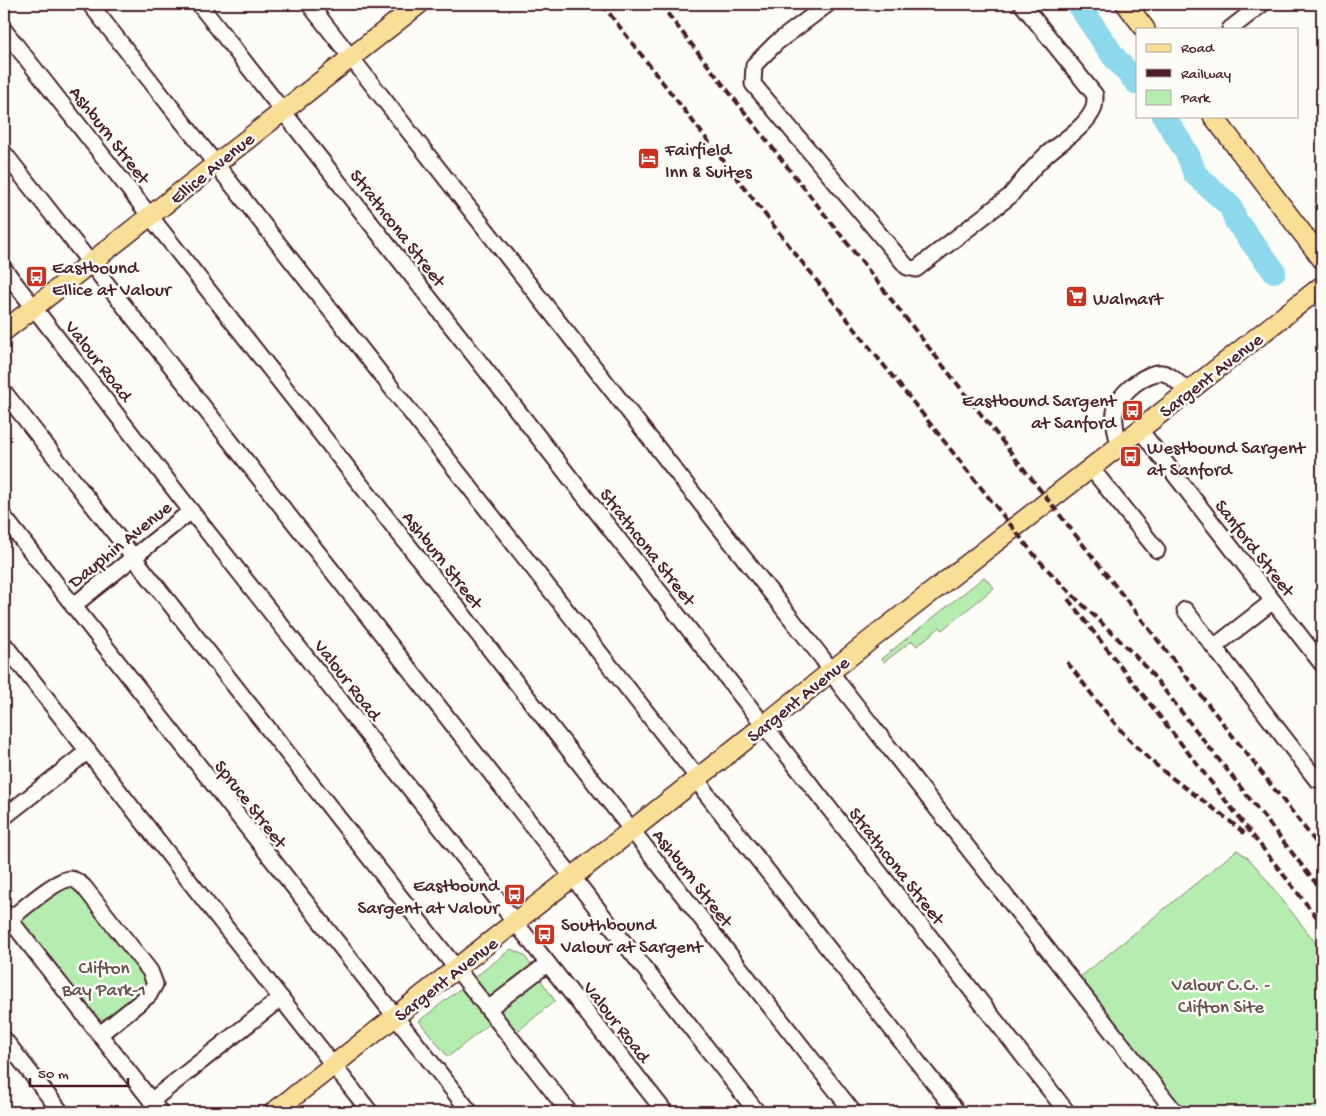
<svg xmlns="http://www.w3.org/2000/svg" width="1326" height="1116" font-family="'Gochi Hand',sans-serif">
  <rect width="100%" height="100%" fill="#fdfcf7"/>
  <filter id="ink" filterUnits="userSpaceOnUse"><feTurbulence type="fractalNoise" baseFrequency=".02" numOctaves="2"/><feDisplacementMap in="SourceGraphic" scale="10" xChannelSelector="R" yChannelSelector="G"/><feConvolveMatrix kernelMatrix="1 2 1 2 8 2 1 2 1" color-interpolation-filters="sRGB"/></filter>
  <g filter="url(#ink)">
    <!-- green -->
    <g fill="#b5ecaf" stroke="#80866d">
      <polygon points="984,577 994,588 942,630 940,627 917,646 912,641 884,662 881,659"/>
      <polygon points="1237,850 1248,858 1259,870 1322,951 1322,1112 1184,1112 1079,978"/>
      <polygon points="63,886 72,887 79,891 144,971 146,981 144,991 111,1017 102,1020 92,1017 22,926 22,919"/>
      <polygon points="511,949 524,955 555,1001 514,1034 499,1016 448,1057 419,1021"/>
    </g>
    <g fill="none" stroke-linecap="round" stroke-linejoin="round">
      <!-- river -->
      <g stroke="#8dd9ec" stroke-width="24">
        <polyline points="1078,4 1114,57 1137,83"/>
        <polyline points="1164,116 1188,155 1195,174 1231,207 1236,221 1274,271"/>
      </g>
      <defs>
        <g id="minor">
          <polyline points="90,4 698,778 705,792 957,1112"/>
          <polyline points="199,4 1067,1112"/>
          <polyline points="309,4 823,659 840,685 1175,1112"/>
          <path d="M828 4 776 43 754 65 753 84 907 267 916 269 1010 196C1021 182 1033 167 1046 155 1061 141 1084 129 1093 110 1095 106 1095 100 1095 95L1022 4"/>
          <polyline points="1230,29 1262,4"/>
          <polyline points="4,30 853,1112"/>
          <polyline points="4,153 757,1112"/>
          <polyline points="4,269 191,511 665,1112"/>
          <polyline points="4,392 569,1112"/>
          <polyline points="1140,430 1322,664"/>
          <path d="M1119 446C1117 434 1112 420 1116 408 1119 393 1148 370 1163 373 1172 375 1181 386 1188 392"/>
          <polyline points="1091,468 1157,550"/>
          <polyline points="4,517 470,1112"/>
          <polyline points="1273,601 1214,647 1316,779 1322,774"/>
          <polyline points="73,606 191,511"/>
          <polyline points="1185,610 1214,647"/>
          <polyline points="4,644 370,1112"/>
          <polyline points="4,817 88,751"/>
          <polyline points="4,912 160,1112"/>
          <path d="M10 919C22 910 56 879 70 879 75 879 80 883 84 887L150 971 155 984 149 995 100 1034"/>
          <polyline points="488,1009 547,964"/>
          <polyline points="4,1039 61,1112"/>
          <polyline points="151,1101 281,998"/>
        </g>
        <g id="major">
          <polyline points="1126,4 1145,29"/>
          <polyline points="1213,116 1322,259"/>
          <polyline points="4,331 419,4"/>
          <polyline points="274,1112 698,778 874,637 1119,446 1322,286"/>
        </g>
      </defs>
      <!-- minor casing -->
      <use href="#minor" stroke="#4a1f2b" stroke-width="19"/>
      <!-- major casing -->
      <use href="#major" stroke="#4a1f2b" stroke-width="22"/>
      <!-- minor -->
      <use href="#minor" stroke="#fdfcf7" stroke-width="15"/>
      <!-- major -->
      <use href="#major" stroke="#f9df96" stroke-width="19"/>
      <!-- rail -->
      <g stroke="#4a1f2b" stroke-width="4" stroke-dasharray="8 4" stroke-linecap="butt">
        <path d="M602 4 805 266 1036 557C1071 596 1111 630 1147 668L1322 891"/>
        <polyline points="660,4 1322,850"/>
        <polyline points="1068,599 1322,924"/>
        <path d="M1067 662C1092 694 1116 729 1146 756 1178 786 1215 806 1247 836"/>
      </g>
    </g>
  </g>
  <!-- icons -->
  <defs>
    <symbol id="hotel-square" viewBox="-11 -11 22 22"><rect x="-9" y="-9" width="18" height="18" rx="4" fill="#c8321e" stroke="#fdfcf7"/><path d="M-6-4.5h1.5V1H6V5H4.5V3h-9V5H-6ZM-4 0a1.8 1.8 0 1 1 3.6 0ZM.5 0V-2.5h3Q6-2.5 6 0Z" fill="#fff"/></symbol>
    <symbol id="bus-square" viewBox="-11 -11 22 22"><rect x="-9" y="-9" width="18" height="18" rx="4" fill="#c8321e" stroke="#fdfcf7"/><path d="M-5-6H5V4H4V6H2V4H-2V6H-4V4H-5ZM-3.5-4V0h7V-4ZM-3.5 1.2v1.5H-2V1.2ZM2 1.2v1.5H3.5V1.2Z" fill="#fff"/></symbol>
    <symbol id="supermarket-square" viewBox="-11 -11 22 22"><rect x="-9" y="-9" width="18" height="18" rx="4" fill="#c8321e" stroke="#fdfcf7"/><path d="M-6-5.5h2.5l.6 2H6L4.5 2H-2.5L-4.4-4H-6ZM-1.5 3.2a1.3 1.3 0 1 0 .1 0ZM3 3.2a1.3 1.3 0 1 0 .1 0Z" fill="#fff"/></symbol>
  </defs>
  <g fill-rule="evenodd">
    <use href="#hotel-square" x="636" y="146" width="25" height="25"/>
    <use href="#bus-square" x="24" y="264" width="25" height="25"/>
    <use href="#supermarket-square" x="1064" y="284" width="25" height="25"/>
    <use href="#bus-square" x="1120" y="398" width="25" height="25"/>
    <use href="#bus-square" x="1118" y="444" width="25" height="25"/>
    <use href="#bus-square" x="502" y="882" width="25" height="25"/>
    <use href="#bus-square" x="532" y="922" width="25" height="25"/>
  </g>
  <g text-anchor="middle" stroke-width="5" stroke-linejoin="round" paint-order="stroke">
    <!-- street labels -->
    <g font-size="19" fill="#4a1f2b" stroke="#fdfcf7">
      <text transform="translate(111 134) rotate(52)" y="7">Ashburn Street</text>
      <text transform="translate(211 167) rotate(-39)" y="7">Ellice Avenue</text>
      <text transform="translate(399 227) rotate(52)" y="7">Strathcona Street</text>
      <text transform="translate(100 360) rotate(52)" y="7">Valour Road</text>
      <text transform="translate(1210 374) rotate(-38)" y="7">Sargent Avenue</text>
      <text transform="translate(119 543) rotate(-39)" y="7">Dauphin Avenue</text>
      <text transform="translate(649 546) rotate(52)" y="7">Strathcona Street</text>
      <text transform="translate(1256 547) rotate(52)" y="7">Sanford Street</text>
      <text transform="translate(444 559) rotate(52)" y="7">Ashburn Street</text>
      <text transform="translate(349 679) rotate(52)" y="7">Valour Road</text>
      <text transform="translate(797 698) rotate(-39)" y="7">Sargent Avenue</text>
      <text transform="translate(252 803) rotate(52)" y="7">Spruce Street</text>
      <text transform="translate(898 865) rotate(52)" y="7">Strathcona Street</text>
      <text transform="translate(694 877) rotate(52)" y="7">Ashburn Street</text>
      <text transform="translate(445 978) rotate(-38)" y="7">Sargent Avenue</text>
      <text transform="translate(618 1021) rotate(52)" y="7">Valour Road</text>
    </g>
    <!-- poi labels -->
    <g font-size="19" fill="#4a1f2b" stroke="#fdfcf7" text-anchor="start">
      <text x="665" y="155">Fairfield<tspan x="665" dy="22">Inn &amp; Suites</tspan></text>
      <text x="52" y="273">Eastbound<tspan x="52" dy="22">Ellice at Valour</tspan></text>
      <text x="1093" y="304">Walmart</text>
      <text x="1116" y="406" text-anchor="end">Eastbound Sargent<tspan x="1116" dy="22">at Sanford</tspan></text>
      <text x="1147" y="453">Westbound Sargent<tspan x="1147" dy="22">at Sanford</tspan></text>
      <text x="499" y="891" text-anchor="end">Eastbound<tspan x="499" dy="22">Sargent at Valour</tspan></text>
      <text x="561" y="930">Southbound<tspan x="561" dy="22">Valour at Sargent</tspan></text>
    </g>
    <!-- park labels -->
    <g font-size="19" fill="#65524c" stroke="#fdfcf7">
      <text x="104" y="973">Clifton<tspan x="104" dy="22">Bay Park-1</tspan></text>
      <text x="1221" y="990">Valour C.C. -<tspan x="1221" dy="22">Clifton Site</tspan></text>
    </g>
  </g>
  <!-- margin -->
  <rect width="1326" height="1116" fill="none" stroke="#fdfcf7" stroke-width="20"/>
  <rect x="10" y="10" width="1306" height="1096" fill="none" stroke="#4a1f2b" stroke-width="2" filter="url(#ink)"/>
  <!-- legend -->
  <rect x="1136" y="28" width="162" height="90" fill="#fdfcf7" stroke="#b5a4a5"/>
  <rect x="1146" y="44" width="25" height="8" fill="#f9df96" stroke="#b5a4a5"/>
  <text x="1181" y="52" font-size="15" fill="#4a1f2b">Road</text>
  <rect x="1146" y="69" width="25" height="8" fill="#4a1f2b" stroke="#b5a4a5"/>
  <text x="1181" y="78" font-size="15" fill="#4a1f2b">Railway</text>
  <rect x="1146" y="90" width="25" height="15" fill="#b5ecaf" stroke="#b5a4a5"/>
  <text x="1181" y="102" font-size="15" fill="#4a1f2b">Park</text>
  <!-- scale -->
  <path d="M30 1078v8h98v-8" fill="none" stroke="#4a1f2b" stroke-width="2.5"/>
  <text x="38" y="1078" font-size="15" fill="#4a1f2b" stroke="#fdfcf7" stroke-width="4" paint-order="stroke">50 m</text>
</svg>
